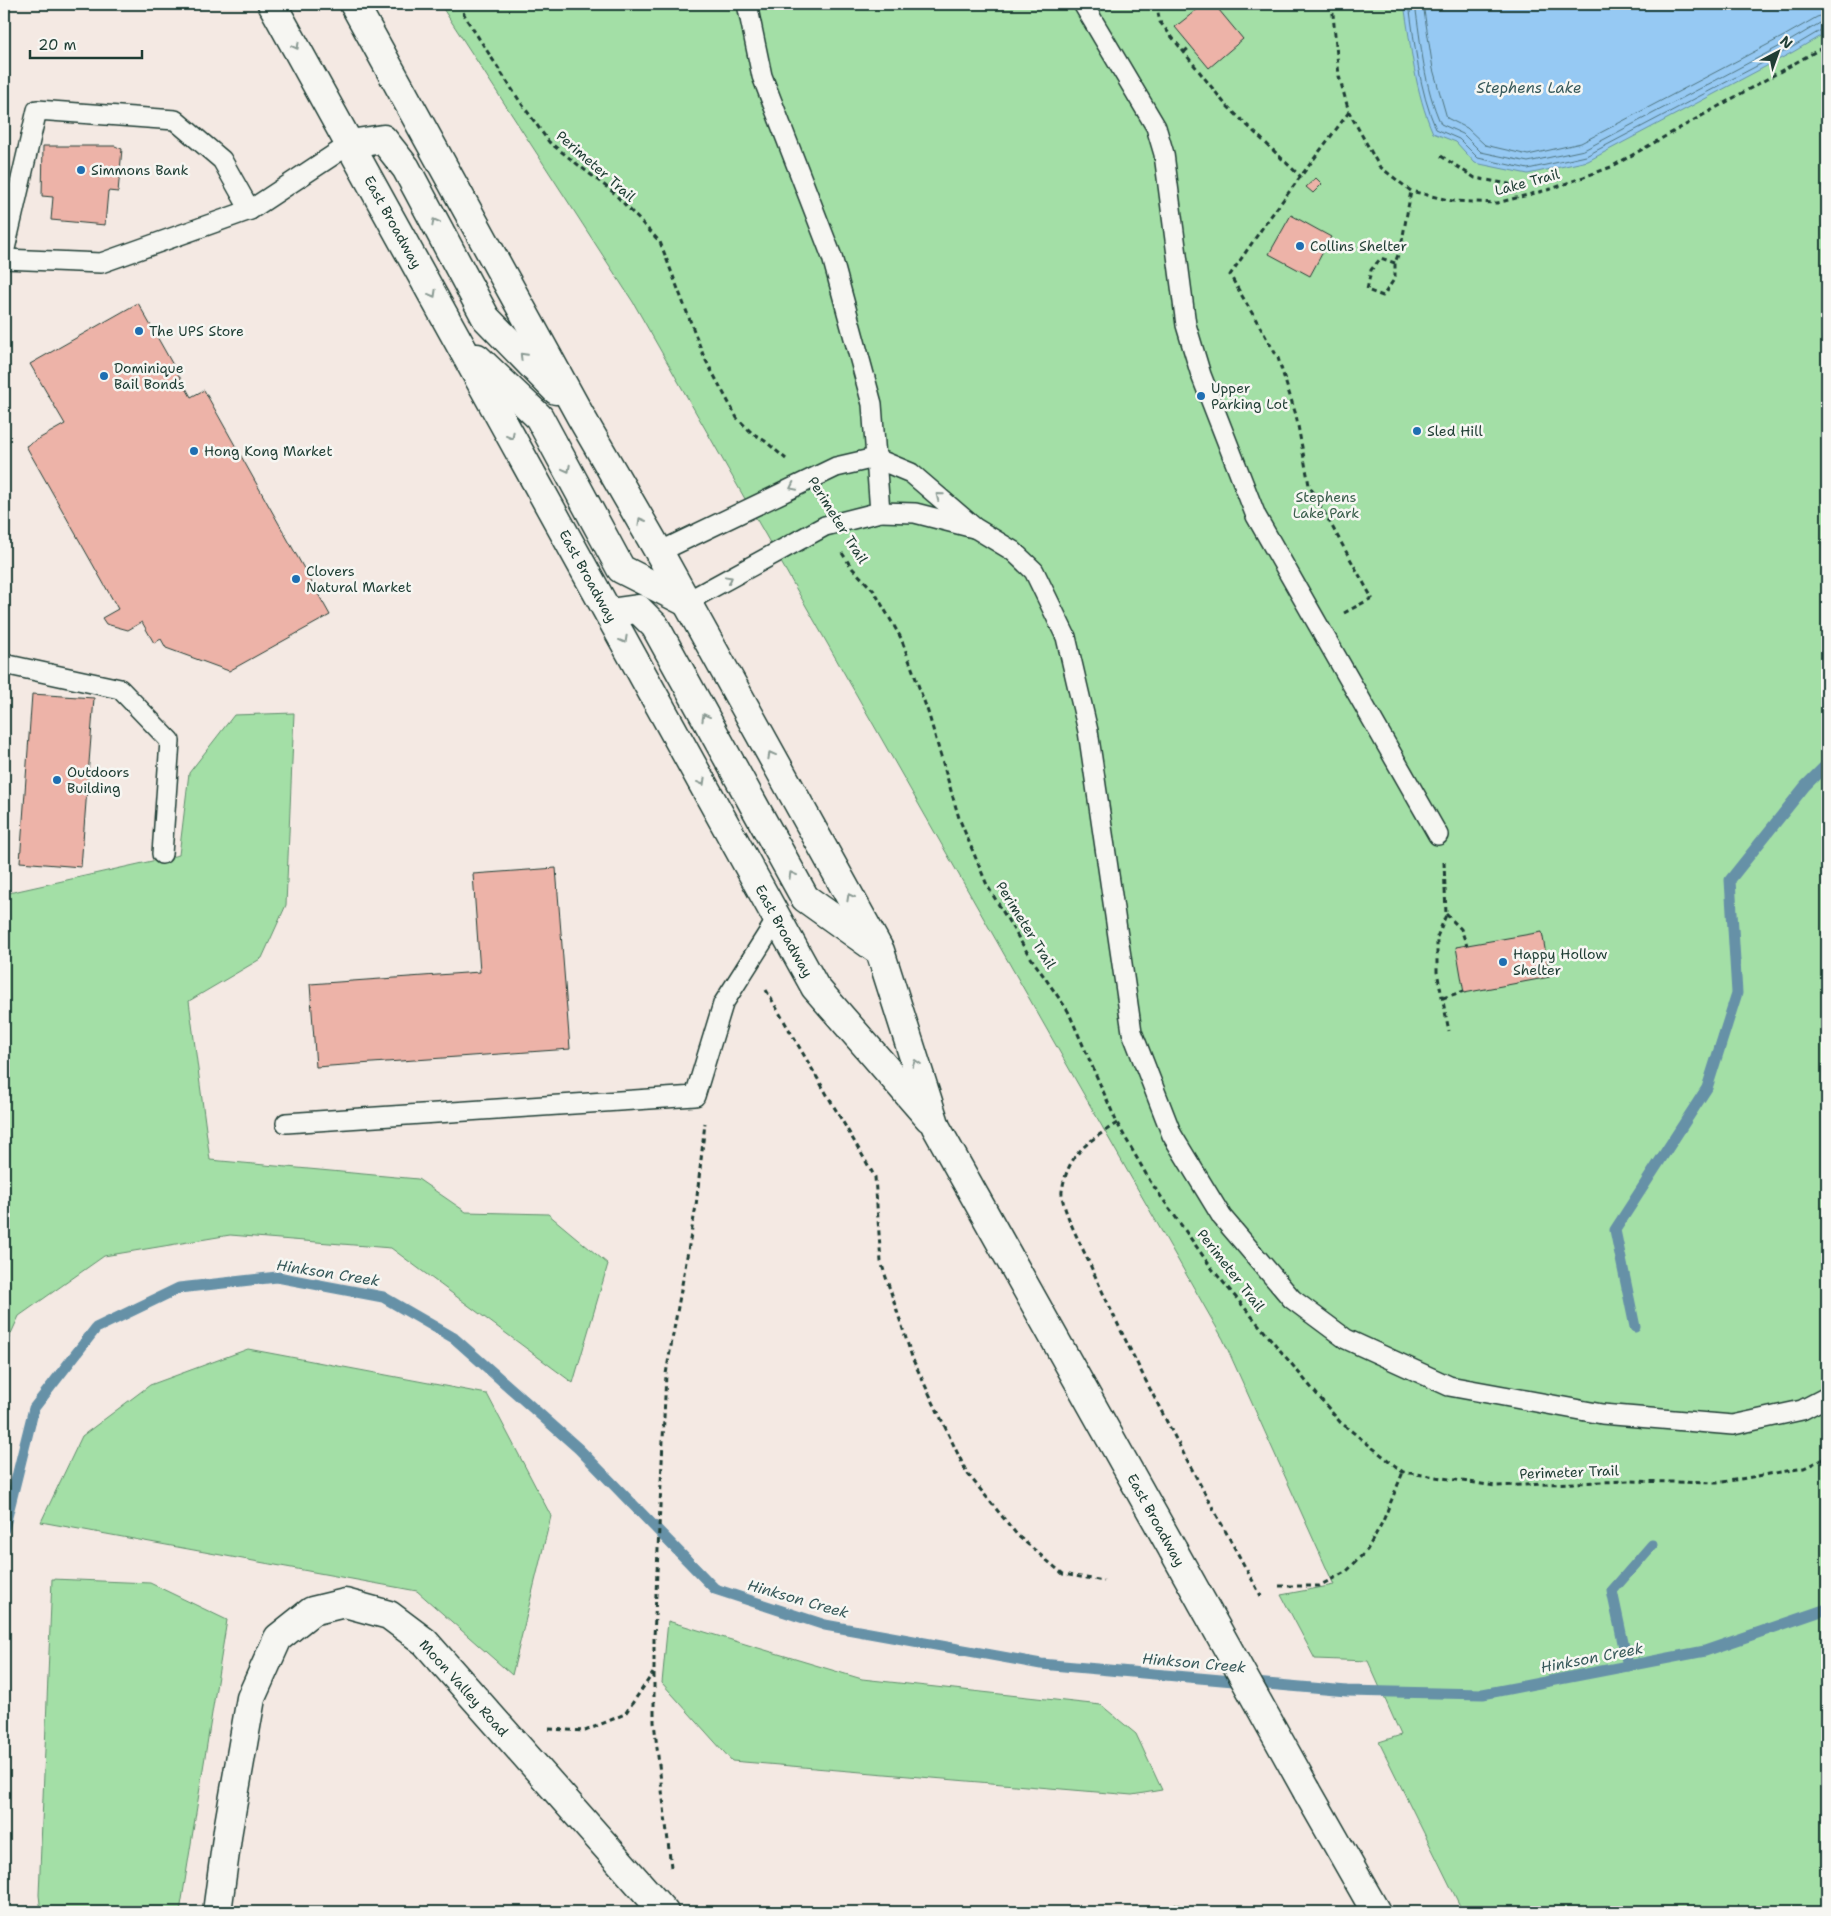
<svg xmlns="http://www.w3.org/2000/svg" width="1831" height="1916" font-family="'Shantell Sans',sans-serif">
  <rect width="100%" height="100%" fill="#f4e9e3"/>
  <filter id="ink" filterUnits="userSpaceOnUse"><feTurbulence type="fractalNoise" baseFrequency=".02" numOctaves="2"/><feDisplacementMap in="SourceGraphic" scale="10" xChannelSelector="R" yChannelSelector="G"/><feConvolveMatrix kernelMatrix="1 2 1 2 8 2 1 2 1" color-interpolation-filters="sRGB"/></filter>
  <g filter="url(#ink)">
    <!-- green -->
    <g fill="#a3dfa6" stroke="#618e6d">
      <polygon points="440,4 1827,4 1827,1912 1463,1912 1379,1742 1401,1735 1368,1661 1315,1659 1281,1595 1334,1585 1223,1339 633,302"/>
      <polygon points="294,713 286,905 262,958 189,1001 210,1160 418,1179 466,1212 548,1214 608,1264 573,1383 391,1248 230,1235 104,1256 19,1316 4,1349 4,894 179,855 189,773 234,715"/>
      <polygon points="248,1349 487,1394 551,1516 512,1675 417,1591 41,1522 82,1436 150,1385"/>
      <polygon points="52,1579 150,1583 227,1620 180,1912 41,1912 39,1895"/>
      <polygon points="668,1621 862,1679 1101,1705 1136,1734 1162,1790 1132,1795 732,1761 662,1683"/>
      <polygon points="1175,1903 1193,1912 1171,1912"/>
    </g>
    <!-- water -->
    <path fill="#96c9f3" stroke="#6691a7" d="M1404 4H1827V32L1793 52 1588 161 1528 174 1475 163 1456 142 1433 133C1415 92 1411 47 1404 4Z"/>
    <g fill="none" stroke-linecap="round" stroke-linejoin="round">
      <!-- shore -->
      <g stroke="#4f7580" stroke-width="1">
        <path d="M1409 4C1415 45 1419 90 1436 129L1459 139 1478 158 1528 169 1586 156 1791 48 1823 29 1827 28"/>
        <path d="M1415 4C1421 43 1424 87 1441 124L1463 134 1481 152 1528 162 1584 150 1788 42 1820 23 1827 22"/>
        <polyline points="1423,4 1433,69 1447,118 1467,128 1485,145 1528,155 1581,143 1784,36 1817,17 1827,14"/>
      </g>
      <!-- stream -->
      <g stroke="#6691a7" stroke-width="11">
        <polyline points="1635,1327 1615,1230 1707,1088 1737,993 1730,880 1805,786 1827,764"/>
        <polyline points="4,1529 34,1408 96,1328 179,1288 277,1277 383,1297 454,1338 579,1449 715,1589 825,1625 1041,1664 1347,1691 1483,1694 1705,1651 1827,1609"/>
        <polyline points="1628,1666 1612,1591 1652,1545"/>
      </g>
    </g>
    <!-- building -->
    <g fill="#edb3a8" stroke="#1f3d34">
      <polygon points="1204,4 1214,4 1243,39 1209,68 1175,27"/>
      <polygon points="43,146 115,146 122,149 118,192 108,191 105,225 51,220 53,197 42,196"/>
      <polygon points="1316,178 1322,184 1313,193 1306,187"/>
      <polygon points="1291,215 1331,237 1310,276 1269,254"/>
      <polygon points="138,303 191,397 204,390 330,615 229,671 166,648 161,639 154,643 142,622 128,630 106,624 102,618 118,609 26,446 65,424 30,364"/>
      <polygon points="32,694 94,698 81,867 20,862"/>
      <polygon points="556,868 570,1049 316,1067 310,984 480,972 473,874"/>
      <polygon points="1542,932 1550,977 1464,993 1456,947"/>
    </g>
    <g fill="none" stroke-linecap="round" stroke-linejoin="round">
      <defs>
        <g id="lane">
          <polyline points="1083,4 1156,127 1164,154 1186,325 1201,375 1256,516 1438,835"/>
          <polyline points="4,253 37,110 175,120 222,160 250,210"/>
          <polyline points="4,259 101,263 250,210 350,144"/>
          <polyline points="880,512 915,513 974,528"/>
          <polyline points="659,552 836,467 875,458 911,473 975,528 1013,551 1034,571 1066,637 1088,731 1132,1032 1172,1135 1222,1217 1292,1299 1346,1339 1449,1386 1602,1414 1733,1425 1802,1410 1827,1397"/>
          <polyline points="686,602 825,526 880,512 872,404 832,257 762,76 747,4"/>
          <polyline points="4,664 120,689 170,741 162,854"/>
          <polyline points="286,1123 695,1096 723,1004 777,919"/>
        </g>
        <polyline id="street" points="217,1912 228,1830 251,1698 278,1638 312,1611 345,1603 389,1615 425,1642 664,1912"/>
        <g id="primary">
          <polyline points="272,4 815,987 929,1118"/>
          <polyline points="354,4 581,417 659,552 880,951 936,1127 1173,1550"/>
          <polyline points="350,144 383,139 406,168 486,318 556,390"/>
          <polyline points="477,358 539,417 621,569 686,602"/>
          <polyline points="609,613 638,609 655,626 805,898 875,948"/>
          <polyline points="1307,1791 1376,1912"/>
        </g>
      </defs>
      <!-- lane casing -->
      <use href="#lane" stroke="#1f3d34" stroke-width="22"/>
      <!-- street casing -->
      <use href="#street" stroke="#1f3d34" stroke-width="31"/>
      <!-- primary casing -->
      <use href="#primary" stroke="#1f3d34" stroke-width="31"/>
      <!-- path -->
      <g stroke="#1f3d34" stroke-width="3" stroke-dasharray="5 4" stroke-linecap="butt">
        <polyline points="459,4 467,20 519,100 549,142 613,192 660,242 704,357 737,418 751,432 765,441 786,459"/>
        <polyline points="1156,4 1160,22 1225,104 1301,177"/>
        <polyline points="1332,4 1339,76 1349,112 1379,166 1411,191 1452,201 1497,203 1551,189 1611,167 1827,45"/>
        <polyline points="1184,52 1191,46"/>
        <polyline points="1441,156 1475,178 1509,184 1517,198"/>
        <polyline points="1395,263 1381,258 1371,270 1367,290 1383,296 1395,278 1395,263 1401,247 1411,191"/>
        <polyline points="842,553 852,568 874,591 901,638 928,712 959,818 987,885 1027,952 1068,1011 1117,1123 1150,1181 1213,1270 1340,1422 1403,1472 1495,1486 1628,1481 1717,1483 1804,1468 1827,1457"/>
        <polyline points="1344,613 1372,598 1309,485 1296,415 1278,358 1230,275 1265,224 1349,112"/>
        <polyline points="1444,862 1446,915 1437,937 1437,972 1449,1031"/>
        <polyline points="1446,914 1461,929 1467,946"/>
        <polyline points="766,990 875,1177 881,1262 913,1360 967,1473 1018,1536 1063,1574 1104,1581"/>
        <polyline points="1443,998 1464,991"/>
        <path d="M1117 1123C1088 1142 1068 1153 1062 1191 1060 1205 1080 1243 1087 1258 1139 1374 1200 1485 1261 1596"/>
        <polyline points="1279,1586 1319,1586 1347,1571 1367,1550 1383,1521 1403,1472"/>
        <polyline points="549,1729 585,1731 625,1714 653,1673"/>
        <polyline points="671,1867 654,1722 654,1638 666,1374 696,1206 705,1123"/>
      </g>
      <!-- lane -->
      <use href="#lane" stroke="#f6f6f2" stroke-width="19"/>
      <!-- street -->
      <use href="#street" stroke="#f6f6f2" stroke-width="28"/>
      <!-- primary -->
      <use href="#primary" stroke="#f6f6f2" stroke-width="28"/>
      <defs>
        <polyline id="primary-bridge" points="1173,1550 1307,1791"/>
      </defs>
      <!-- primary-bridge casing -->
      <use href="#primary-bridge" stroke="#1f3d34" stroke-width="31" stroke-linecap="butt"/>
      <!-- primary-bridge -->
      <use href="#primary-bridge" stroke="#f6f6f2" stroke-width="28"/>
    </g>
    <!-- one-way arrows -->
    <defs><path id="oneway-chevron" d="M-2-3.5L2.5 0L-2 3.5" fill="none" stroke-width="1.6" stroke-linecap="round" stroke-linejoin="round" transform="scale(1.25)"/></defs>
    <g stroke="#8a9a93">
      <use href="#oneway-chevron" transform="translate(296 46) rotate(61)"/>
      <use href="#oneway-chevron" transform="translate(435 222) rotate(-118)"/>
      <use href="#oneway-chevron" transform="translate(433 294) rotate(61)"/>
      <use href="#oneway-chevron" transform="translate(523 356) rotate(-134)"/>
      <use href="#oneway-chevron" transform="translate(511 436) rotate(61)"/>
      <use href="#oneway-chevron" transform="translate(567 469) rotate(62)"/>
      <use href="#oneway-chevron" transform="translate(793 487) rotate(154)"/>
      <use href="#oneway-chevron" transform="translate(939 496) rotate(-141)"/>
      <use href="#oneway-chevron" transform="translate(641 521) rotate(-120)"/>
      <use href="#oneway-chevron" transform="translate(729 579) rotate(-29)"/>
      <use href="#oneway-chevron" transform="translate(624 640) rotate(61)"/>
      <use href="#oneway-chevron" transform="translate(705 717) rotate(-119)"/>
      <use href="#oneway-chevron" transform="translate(771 755) rotate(-119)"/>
      <use href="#oneway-chevron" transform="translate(702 782) rotate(61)"/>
      <use href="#oneway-chevron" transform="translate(792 875) rotate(-119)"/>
      <use href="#oneway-chevron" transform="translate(850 897) rotate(-119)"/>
      <use href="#oneway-chevron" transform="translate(916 1063) rotate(-108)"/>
    </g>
  </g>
  <!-- markers -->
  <g fill="#1f6fb2" stroke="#f6f6f2" stroke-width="2">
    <circle cx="81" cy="170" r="5"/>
    <circle cx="1300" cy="246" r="5"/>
    <circle cx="139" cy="331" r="5"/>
    <circle cx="104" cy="376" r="5"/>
    <circle cx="1201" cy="396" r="5"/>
    <circle cx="1417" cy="431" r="5"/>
    <circle cx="194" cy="451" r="5"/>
    <circle cx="296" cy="579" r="5"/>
    <circle cx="57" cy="780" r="5"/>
    <circle cx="1503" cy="962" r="5"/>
  </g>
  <g text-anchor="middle" stroke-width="5" stroke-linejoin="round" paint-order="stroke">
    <!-- street labels -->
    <g font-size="14" fill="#1f3d34" stroke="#f6f6f2">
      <text transform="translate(596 166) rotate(41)" y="5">Perimeter Trail</text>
      <text transform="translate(1527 182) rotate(-15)" y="5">Lake Trail</text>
      <text transform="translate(393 222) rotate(61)" y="5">East Broadway</text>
      <text transform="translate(838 520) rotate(58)" y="5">Perimeter Trail</text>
      <text transform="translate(588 576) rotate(61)" y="5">East Broadway</text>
      <text transform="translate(1026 925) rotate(58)" y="5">Perimeter Trail</text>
      <text transform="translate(784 931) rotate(61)" y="5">East Broadway</text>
      <text transform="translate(1231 1270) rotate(52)" y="5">Perimeter Trail</text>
      <text transform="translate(1569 1472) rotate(-2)" y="5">Perimeter Trail</text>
      <text transform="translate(1156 1520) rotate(61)" y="5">East Broadway</text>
      <text transform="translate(464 1688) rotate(48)" y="5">Moon Valley Road</text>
    </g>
    <!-- poi labels -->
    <g font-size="14" fill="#1f3d34" stroke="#f6f6f2" text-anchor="start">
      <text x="91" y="175">Simmons Bank</text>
      <text x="1310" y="251">Collins Shelter</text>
      <text x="149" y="336">The UPS Store</text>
      <text x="114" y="373">Dominique<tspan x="114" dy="16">Bail Bonds</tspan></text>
      <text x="1211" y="393">Upper<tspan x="1211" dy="16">Parking Lot</tspan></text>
      <text x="1427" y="436">Sled Hill</text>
      <text x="204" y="456">Hong Kong Market</text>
      <text x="306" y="576">Clovers<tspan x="306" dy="16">Natural Market</tspan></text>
      <text x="67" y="777">Outdoors<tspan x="67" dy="16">Building</tspan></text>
      <text x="1513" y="959">Happy Hollow<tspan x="1513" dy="16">Shelter</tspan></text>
    </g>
    <!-- park labels -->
    <g font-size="14" fill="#395d4b" stroke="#f6f6f2">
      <text x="1326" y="502">Stephens<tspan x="1326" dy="16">Lake Park</tspan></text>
    </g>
    <!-- water labels -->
    <g font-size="15" font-style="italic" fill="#37595a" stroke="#f6f6f2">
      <text x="1529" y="93">Stephens Lake</text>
      <text transform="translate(328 1273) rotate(9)" y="5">Hinkson Creek</text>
      <text transform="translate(798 1599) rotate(16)" y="5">Hinkson Creek</text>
      <text transform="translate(1592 1658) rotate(-11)" y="5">Hinkson Creek</text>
      <text transform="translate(1194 1663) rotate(5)" y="5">Hinkson Creek</text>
    </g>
  </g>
  <!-- margin -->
  <rect width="1831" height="1916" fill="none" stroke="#f6f6f2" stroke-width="20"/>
  <rect x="10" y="10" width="1811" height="1896" fill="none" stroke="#1f3d34" stroke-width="2" filter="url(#ink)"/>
  <!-- north arrow -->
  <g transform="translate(1778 52) rotate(41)" stroke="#f6f6f2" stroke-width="4" paint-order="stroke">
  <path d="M0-4L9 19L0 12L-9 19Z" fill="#1f3d34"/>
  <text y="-8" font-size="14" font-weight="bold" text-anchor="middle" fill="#1f3d34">N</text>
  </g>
  <!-- scale -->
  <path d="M30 50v8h112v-8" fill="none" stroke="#1f3d34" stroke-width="2.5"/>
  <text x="38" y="50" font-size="15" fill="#1f3d34" stroke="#f6f6f2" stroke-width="4" paint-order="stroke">20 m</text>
</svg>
